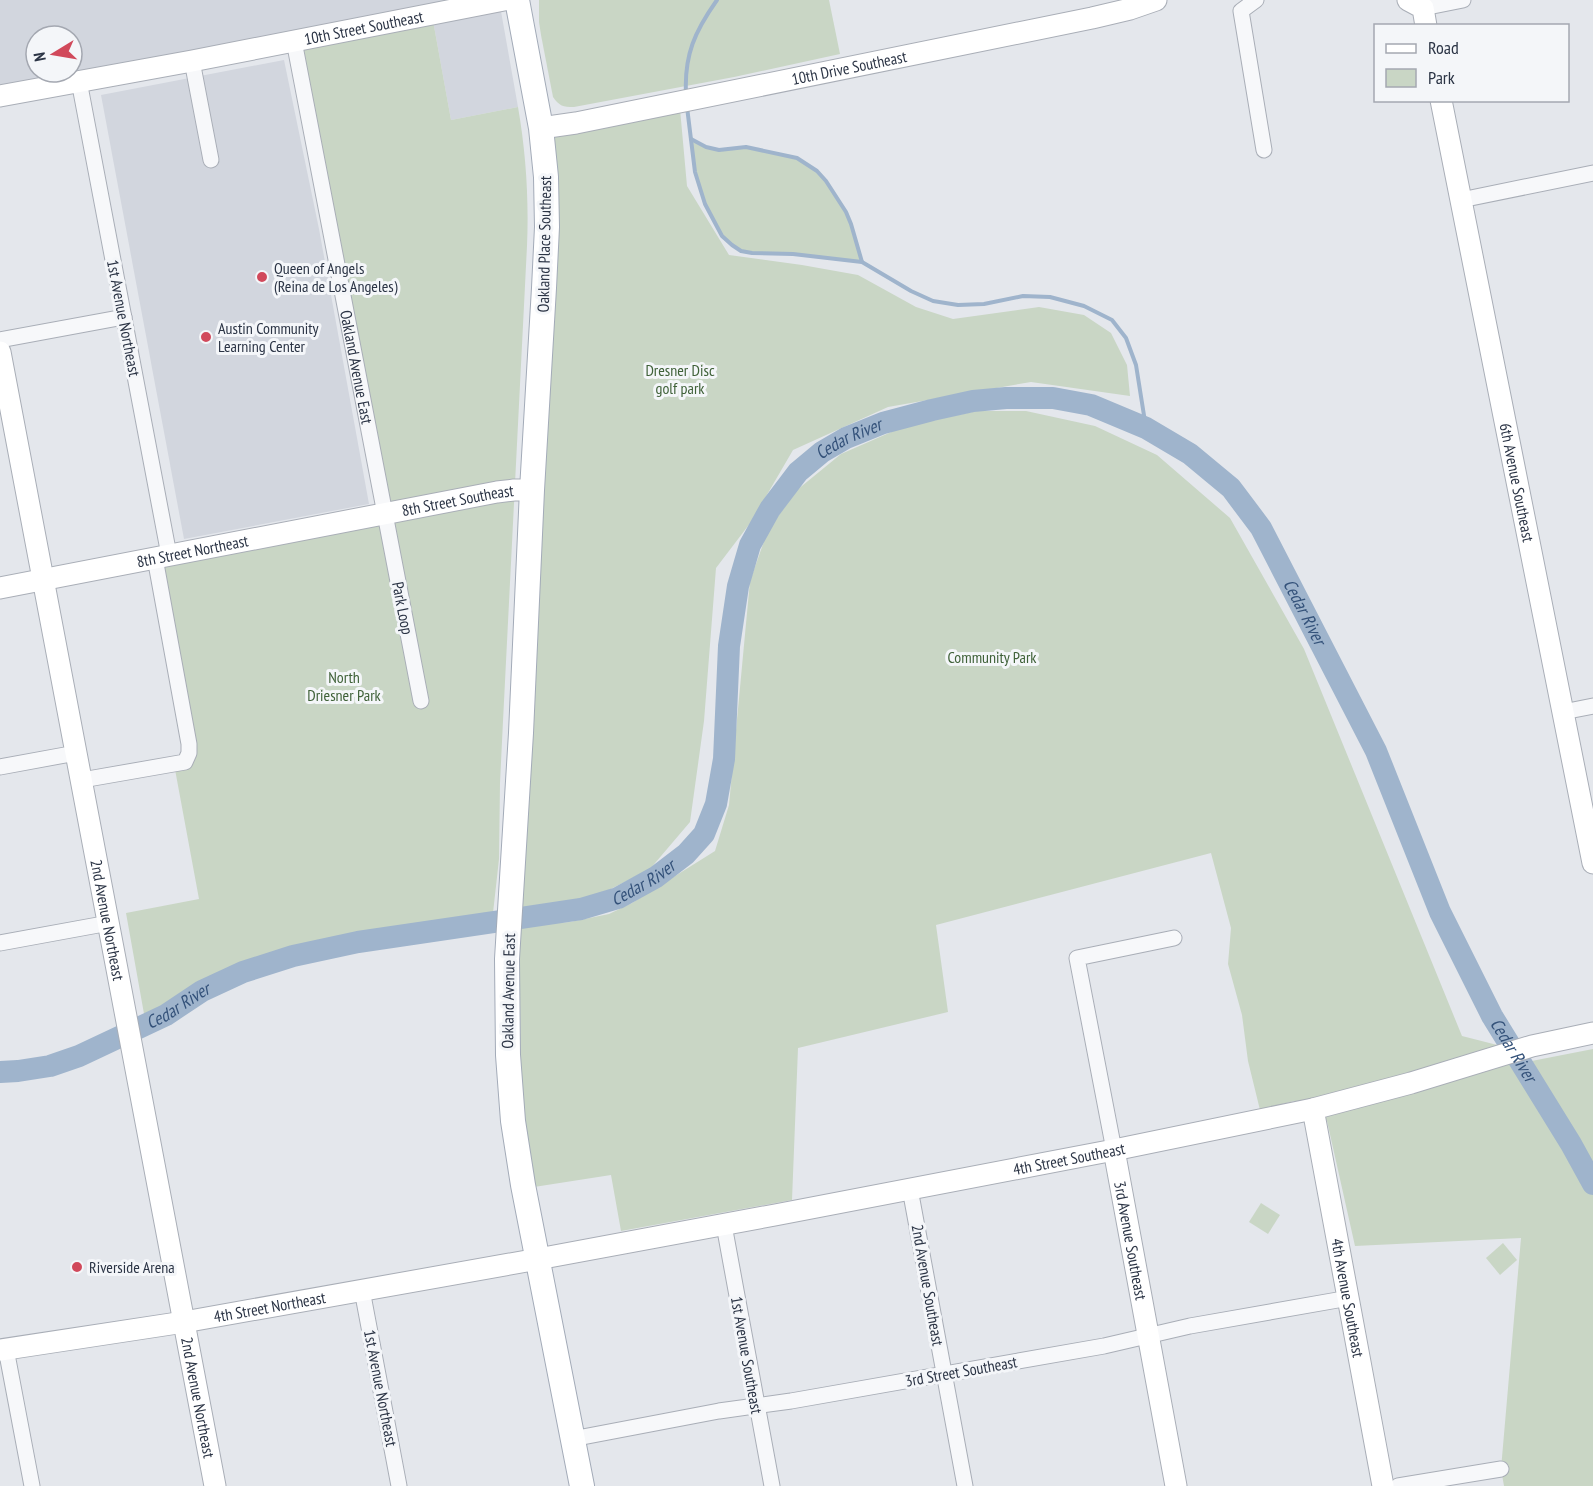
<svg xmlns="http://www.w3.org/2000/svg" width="1593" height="1486" font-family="'PT Sans Narrow',sans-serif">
  <rect width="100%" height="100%" fill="#e4e7ec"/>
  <!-- built -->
  <g fill="#d2d6de" fill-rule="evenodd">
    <path d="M0 0H499L518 107 451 120 432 15 0 89ZM36 36H72V72H36Z"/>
    <polygon points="284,60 319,229 369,504 184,539 101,95"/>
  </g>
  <!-- green -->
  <g fill="#c9d6c5">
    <path d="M539 0H829L840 54 734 77 574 107C563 107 559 106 553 97L541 35 539 22Z"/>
    <path d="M432 15 451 120 518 107C526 153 529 199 527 246L503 721 500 783 499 859 492 922C435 931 377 938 321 950 294 956 266 962 242 972 208 986 179 1009 146 1025L126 913 199 899 174 764 185 762 155 558 385 515 294 41Z"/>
    <polygon points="680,109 687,186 729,255 802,265 858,275 916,307 953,319 1039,307 1084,315 1111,333 1127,365 1130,396 1031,382 888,407 793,450 751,522 716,568 704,721 690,822 650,869 595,897 518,912 550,136"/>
    <path d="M690 139 706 147 719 150 746 147 797 158 817 171 826 181 846 212 852 224 862 262C839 259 817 256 794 254 776 252 754 257 739 249 706 234 695 171 690 139Z"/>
    <polygon points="977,411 1026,411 1095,426 1157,455 1230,518 1304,649 1462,1036 1509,1048 1516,1064 1593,1049 1593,1486 1504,1486 1501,1469 1521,1238 1355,1246 1327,1121 1294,1101 1260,1110 1248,1061 1242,1015 1228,964 1231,928 1211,853 936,925 948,1012 798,1048 792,1200 621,1231 611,1175 534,1187 523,1111 521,1066 519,926 570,922 609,914 632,903 715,851 729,805 750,581 768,530 797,490 841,454 905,426"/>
    <polygon points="1261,1203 1280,1215 1268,1234 1249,1222"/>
    <polygon points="1503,1243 1517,1260 1500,1275 1486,1258"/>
  </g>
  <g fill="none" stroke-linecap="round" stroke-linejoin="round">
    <!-- stream -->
    <g stroke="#9fb4cc" stroke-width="4">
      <path d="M686 94C684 55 695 31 717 0"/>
      <polyline points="687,107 695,172 705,204 722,236 732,245 741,251 752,253 793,254 862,262 911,291 933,301 958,305 984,304 1023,296 1050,297 1084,306 1112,320 1126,338 1136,365 1146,428"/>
      <polyline points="691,139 706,147 719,150 746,147 797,158 817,171 826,181 846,212 851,224 862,262"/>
    </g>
    <!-- river -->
    <path stroke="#9fb4cc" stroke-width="22" id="s1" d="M0 1072 18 1071 50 1066 79 1056 166 1015 202 991 243 972 293 956 358 942 581 909 618 898 656 877 686 854 704 834 716 804 724 759 729 646 738 586 750 545 770 509 798 472 822 452 846 438 883 423 932 410 973 401 1006 398H1053L1091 405 1146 428 1190 454 1231 488 1261 528 1376 751 1440 912 1492 1016 1571 1144 1593 1184"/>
    <defs>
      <g id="street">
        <polyline points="1256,0 1241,11 1264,150"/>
        <polyline points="1423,8 1463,0"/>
        <path id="s2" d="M294 41 421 701"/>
        <polyline points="192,61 211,160"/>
        <polyline points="79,81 169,555"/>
        <polyline points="1461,200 1593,173"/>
        <polyline points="0,340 124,317"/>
        <polyline points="1563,712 1593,706"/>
        <polyline points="0,767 76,753"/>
        <polyline points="82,780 185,762 189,753 189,744 155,558"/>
        <polyline points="0,943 109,923"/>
        <polyline points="1114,1150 1077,958 1174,938"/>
        <polyline points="910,1189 965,1486"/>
        <polyline points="724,1225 772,1486"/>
        <polyline points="362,1290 399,1486"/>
        <polyline points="6,1349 32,1486"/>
        <polyline points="572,1439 719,1411 791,1401 1104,1346 1190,1326 1349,1298"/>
        <polyline points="1398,1486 1501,1469"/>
      </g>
      <g id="secondary">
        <polyline points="1408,0 1423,8 1426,26"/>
        <path id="s3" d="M0 96 192 61 504 0"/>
        <path id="s4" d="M1441 100 1593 863"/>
        <path id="s5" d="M541 128 576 123 1092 18 1130 9 1156 0"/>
        <path id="s6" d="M0 352 215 1486"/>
        <path id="s7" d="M0 588 497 492 514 490H532"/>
        <path id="s8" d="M1313 1109 1383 1486"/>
        <path id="s9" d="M1114 1150 1176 1486"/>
        <path id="s10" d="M0 1350 184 1322 538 1259 775 1215 1114 1150 1313 1109 1411 1083 1532 1046 1593 1033"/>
      </g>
      <polyline id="primary" points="517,0 541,128 546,177 547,227 544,288 532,490 521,733 507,959 508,1055 513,1121 523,1185 582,1486"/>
    </defs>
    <!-- street casing -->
    <use href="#street" stroke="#a9aeb7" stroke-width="17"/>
    <!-- secondary casing -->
    <use href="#secondary" stroke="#a9aeb7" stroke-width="23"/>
    <!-- primary casing -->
    <use href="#primary" stroke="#a3abb8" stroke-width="26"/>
    <!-- street -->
    <use href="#street" stroke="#f7f8fa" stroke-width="15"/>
    <!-- secondary -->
    <use href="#secondary" stroke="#fff" stroke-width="21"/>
    <!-- primary -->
    <use href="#primary" stroke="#fff" stroke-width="24"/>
  </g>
  <!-- markers -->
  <g fill="#d1495b" stroke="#f4f6f9" stroke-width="2">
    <circle cx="262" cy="277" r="6"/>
    <circle cx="206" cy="337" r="6"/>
    <circle cx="77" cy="1267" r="6"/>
  </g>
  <g text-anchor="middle" stroke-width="6" stroke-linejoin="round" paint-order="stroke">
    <!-- street labels -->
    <g font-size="16" fill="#2b3445" stroke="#f4f6f9">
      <text dy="6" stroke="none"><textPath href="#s3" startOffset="370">10th Street Southeast</textPath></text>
      <text dy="6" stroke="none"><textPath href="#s5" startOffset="314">10th Drive Southeast</textPath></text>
      <text transform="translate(544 244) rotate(-89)" y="6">Oakland Place Southeast</text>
      <text transform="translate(124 318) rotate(79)" y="6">1st Avenue Northeast</text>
      <text dy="6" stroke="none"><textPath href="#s2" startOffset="332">Oakland Avenue East</textPath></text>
      <text dy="6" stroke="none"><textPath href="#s4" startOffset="390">6th Avenue Southeast</textPath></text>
      <text dy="6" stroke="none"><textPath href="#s7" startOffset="466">8th Street Southeast</textPath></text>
      <text dy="6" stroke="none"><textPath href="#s7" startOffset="196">8th Street Northeast</textPath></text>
      <text transform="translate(403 608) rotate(79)" y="6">Park Loop</text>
      <text dy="6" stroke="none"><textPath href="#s6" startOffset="578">2nd Avenue Northeast</textPath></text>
      <text transform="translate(508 991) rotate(-89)" y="6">Oakland Avenue East</text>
      <text dy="6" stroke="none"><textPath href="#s10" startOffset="1086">4th Street Southeast</textPath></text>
      <text dy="6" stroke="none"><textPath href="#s9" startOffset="92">3rd Avenue Southeast</textPath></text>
      <text transform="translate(928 1285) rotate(80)" y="6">2nd Avenue Southeast</text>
      <text dy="6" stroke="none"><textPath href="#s8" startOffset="192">4th Avenue Southeast</textPath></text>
      <text dy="6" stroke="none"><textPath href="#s10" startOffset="273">4th Street Northeast</textPath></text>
      <text transform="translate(747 1355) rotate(80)" y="6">1st Avenue Southeast</text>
      <text transform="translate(961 1371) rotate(-10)" y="6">3rd Street Southeast</text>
      <text transform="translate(381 1388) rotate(79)" y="6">1st Avenue Northeast</text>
      <text dy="6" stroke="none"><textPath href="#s6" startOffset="1064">2nd Avenue Northeast</textPath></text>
    </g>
    <!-- poi labels -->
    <g font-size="16" fill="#2b3445" stroke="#f4f6f9" text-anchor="start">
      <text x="274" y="274">Queen of Angels<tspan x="274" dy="18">(Reina de Los Angeles)</tspan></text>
      <text x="218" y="334">Austin Community<tspan x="218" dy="18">Learning Center</tspan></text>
      <text x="89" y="1273">Riverside Arena</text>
    </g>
    <!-- park labels -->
    <g font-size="16" fill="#3f6138" stroke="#f4f6f9">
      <text x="680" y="376">Dresner Disc<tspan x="680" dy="18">golf park</tspan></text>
      <text x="992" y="663">Community Park</text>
      <text x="344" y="683">North<tspan x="344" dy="18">Driesner Park</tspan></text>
    </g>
    <!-- water labels -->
    <g font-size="18" font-style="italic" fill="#34527a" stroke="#f4f6f9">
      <text dy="6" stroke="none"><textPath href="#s1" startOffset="1200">Cedar River</textPath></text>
      <text dy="6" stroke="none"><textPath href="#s1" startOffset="1758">Cedar River</textPath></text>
      <text dy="6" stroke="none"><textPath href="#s1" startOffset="678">Cedar River</textPath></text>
      <text dy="6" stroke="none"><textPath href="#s1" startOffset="192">Cedar River</textPath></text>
      <text dy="6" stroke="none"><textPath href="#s1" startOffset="2244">Cedar River</textPath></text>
    </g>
  </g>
  <!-- legend -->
  <rect x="1374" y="24" width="195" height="78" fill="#f4f6f9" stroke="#a4a8b1" stroke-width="1.5"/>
  <rect x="1386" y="44" width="30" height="9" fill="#ffffff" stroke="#a4a8b1" stroke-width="1.5"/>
  <text x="1428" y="54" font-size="18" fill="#2b3445">Road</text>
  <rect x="1386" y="69" width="30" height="18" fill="#c9d6c5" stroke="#a4a8b1" stroke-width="1.5"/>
  <text x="1428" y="84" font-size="18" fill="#2b3445">Park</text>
  <!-- north arrow -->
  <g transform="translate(54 54) rotate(259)"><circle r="28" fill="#f4f6f9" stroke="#a4a8b1" stroke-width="1.5"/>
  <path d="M0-4.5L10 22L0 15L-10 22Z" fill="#d1495b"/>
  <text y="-9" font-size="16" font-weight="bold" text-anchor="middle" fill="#2b3445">N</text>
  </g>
</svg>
